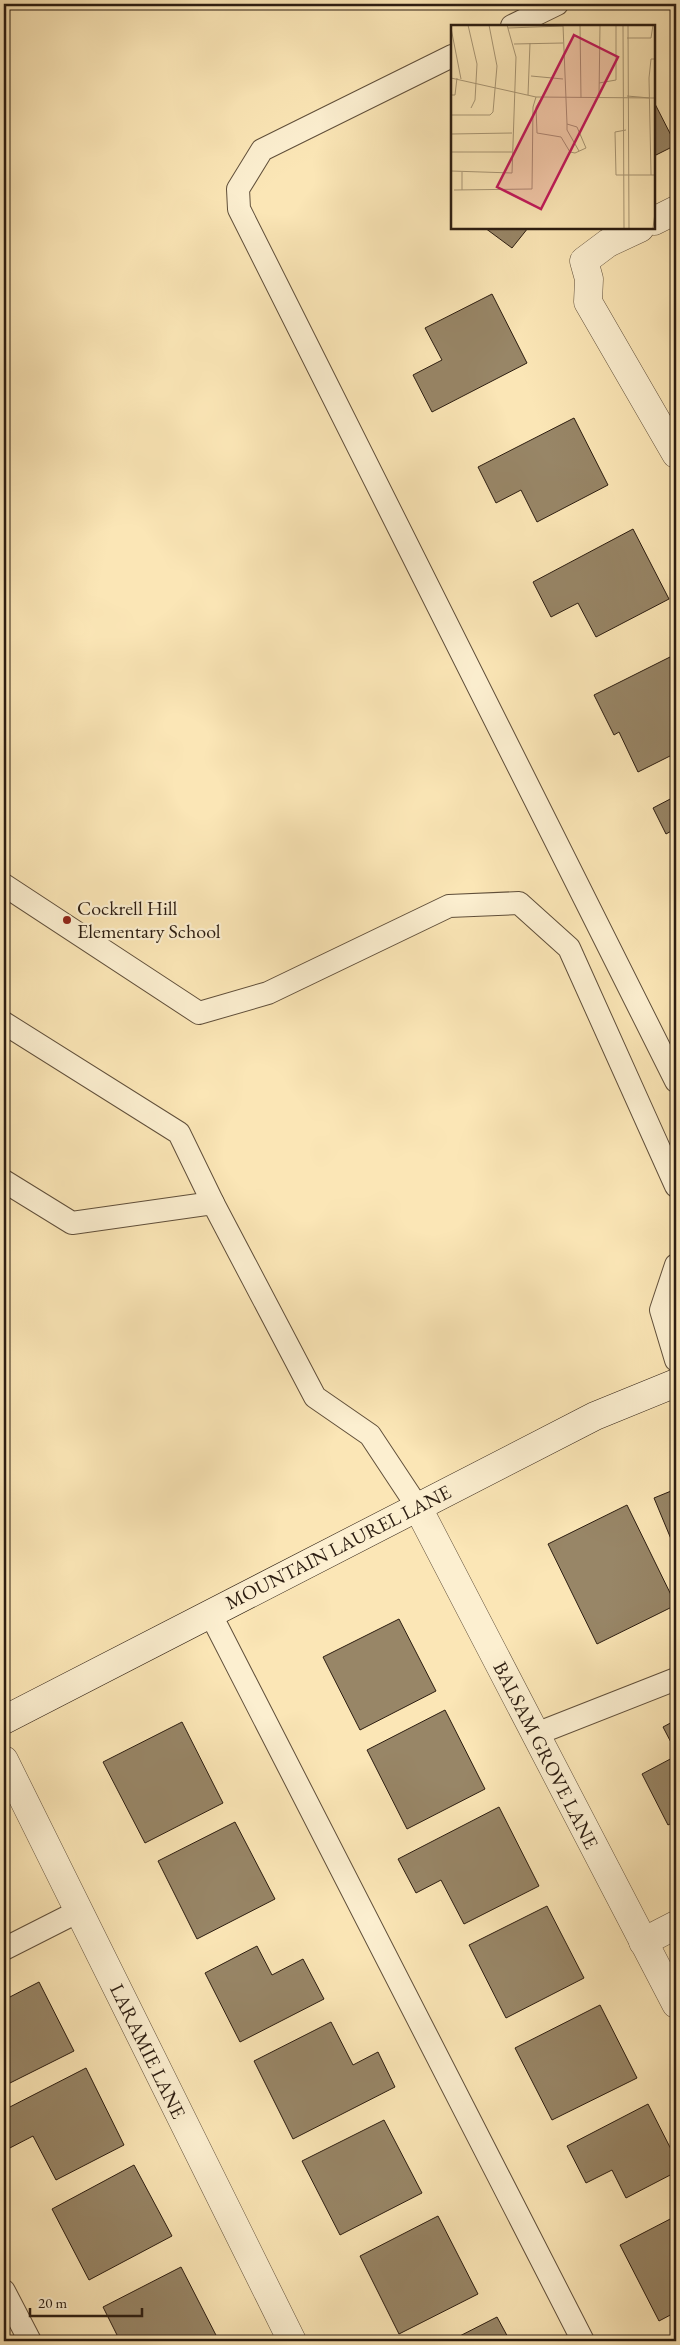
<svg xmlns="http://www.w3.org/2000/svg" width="680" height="2345" font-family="'EB Garamond',serif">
  <rect width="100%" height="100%" fill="#fbe6b6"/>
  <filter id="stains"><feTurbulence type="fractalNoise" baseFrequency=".004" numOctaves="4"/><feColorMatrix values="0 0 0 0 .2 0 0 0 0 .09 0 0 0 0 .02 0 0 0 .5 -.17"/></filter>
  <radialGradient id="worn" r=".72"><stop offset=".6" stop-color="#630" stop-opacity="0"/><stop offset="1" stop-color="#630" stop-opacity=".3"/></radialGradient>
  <!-- building -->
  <g fill="#988667" stroke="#2c1d11">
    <polygon points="654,102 676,145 654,156"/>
    <polygon points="485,228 528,228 512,248"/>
    <polygon points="492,294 527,363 432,412 413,375 442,360 425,328"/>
    <polygon points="574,418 608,485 537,522 521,490 496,503 478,467"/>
    <polygon points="633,529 669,599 596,637 578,603 551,617 533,582"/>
    <polygon points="676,654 676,753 638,772 619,732 614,735 594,695"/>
    <polygon points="676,796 676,833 675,829 666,834 653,808"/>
    <polygon points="676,1489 676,1551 654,1498"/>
    <polygon points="627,1505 676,1605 597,1644 548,1544"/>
    <polygon points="399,1619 436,1691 360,1730 323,1657"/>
    <polygon points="445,1710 485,1789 407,1829 367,1750"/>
    <polygon points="676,1720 676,1752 663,1727"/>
    <polygon points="182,1722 223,1803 145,1843 103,1762"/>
    <polygon points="676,1756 676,1821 668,1825 642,1774"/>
    <polygon points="499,1807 539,1886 464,1924 441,1880 416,1893 398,1859"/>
    <polygon points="235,1822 275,1899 197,1939 158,1861"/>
    <polygon points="547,1906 584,1978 506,2018 469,1945"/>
    <polygon points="257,1946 272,1975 303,1959 324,1999 240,2042 205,1973"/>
    <polygon points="39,1982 74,2051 4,2086 4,2000"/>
    <polygon points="600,2005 637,2078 552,2120 515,2048"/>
    <polygon points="331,2022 353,2065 378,2052 395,2087 293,2139 254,2061"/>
    <polygon points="86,2068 124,2145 56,2180 33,2136 4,2151 4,2110"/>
    <polygon points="648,2104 676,2159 676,2172 626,2198 612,2170 586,2183 567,2146"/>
    <polygon points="384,2120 422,2193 340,2235 302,2161"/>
    <polygon points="134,2165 172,2236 89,2280 52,2209"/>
    <polygon points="438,2216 478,2294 399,2334 360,2256"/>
    <polygon points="676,2216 676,2312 659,2321 620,2245"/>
    <polygon points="181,2267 219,2341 120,2341 103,2307"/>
    <polygon points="497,2317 510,2341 450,2341"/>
  </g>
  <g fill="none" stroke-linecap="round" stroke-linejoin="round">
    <defs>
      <g id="lane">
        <polyline points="512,26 557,4"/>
        <polyline points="452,56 262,150 238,189 239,209 676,1081"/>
        <polyline points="4,885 199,1013 268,993 449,906 519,903 569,948 676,1186"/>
        <polyline points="4,1023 179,1133 213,1203"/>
        <polyline points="4,1181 72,1223 213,1203 315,1397 370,1435 417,1506"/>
        <polyline points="676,1265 661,1310 676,1360"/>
        <polyline points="210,1613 583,2341"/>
        <polyline points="536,1734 676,1679"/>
        <polyline points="4,1949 79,1911"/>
        <polyline points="4,2291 30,2341"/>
      </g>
      <g id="street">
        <polyline points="654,221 676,210"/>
        <polyline points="640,228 608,243 584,261 589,279 588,302 676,454"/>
        <polyline points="417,1506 676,2004"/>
        <polyline points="4,1760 292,2341"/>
        <polyline points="643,1942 676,1925"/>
      </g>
      <polyline id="secondary" points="4,1720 595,1416 676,1383"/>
    </defs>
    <!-- lane casing -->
    <use href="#lane" stroke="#604f3a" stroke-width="24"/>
    <!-- street casing -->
    <use href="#street" stroke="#604f3a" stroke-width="29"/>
    <!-- secondary casing -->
    <use href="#secondary" stroke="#2c1d11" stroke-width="29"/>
    <!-- lane -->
    <use href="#lane" stroke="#fcefd0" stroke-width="22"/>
    <!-- street -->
    <use href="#street" stroke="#fcefd0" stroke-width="28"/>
    <!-- secondary -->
    <use href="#secondary" stroke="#fcefd0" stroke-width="28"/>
  </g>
  <!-- markers -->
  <circle fill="#8f2418" stroke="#fcefd0" stroke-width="2" cx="67" cy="920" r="5"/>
  <g text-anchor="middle" stroke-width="4.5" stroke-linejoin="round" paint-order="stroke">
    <!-- poi labels -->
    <g font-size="20" fill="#2c1d11" stroke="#fcefd0" text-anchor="start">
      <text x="77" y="915">Cockrell Hill<tspan x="77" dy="23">Elementary School</tspan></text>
    </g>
    <!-- street labels -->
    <g font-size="20" fill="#2c1d11" stroke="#fcefd0">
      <text transform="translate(338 1547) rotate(-27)" y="7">MOUNTAIN LAUREL LANE</text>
      <text transform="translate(546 1755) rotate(63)" y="7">BALSAM GROVE LANE</text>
      <text transform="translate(148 2051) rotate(64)" y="7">LARAMIE LANE</text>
    </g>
  </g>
  <!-- overview -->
  <g transform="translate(451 25)">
    <rect width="204" height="204" fill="#fbe6b6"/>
    <path fill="none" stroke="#a89674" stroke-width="1" d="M17 0 26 39 24 75 20 83M129 0 130 73M172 0 173 203M177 0 178 203M0 3 10 54M57 3 112 1M176 13H200L202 0M63 19 112 18M80 51 112 54M0 53 85 72 204 73M148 58 165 55V0M0 70H4L6 53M77 70 79 18M176 71 199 73M91 72 85 82 86 108 110 112 119 127 124 128 135 123 126 102 116 99 112 0M148 72 149 0M0 90H39L42 87 46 41 38 0M116 99V105L128 126M175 105 164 107 165 150H204M0 109 61 108M0 127H61M0 146 61 148 65 32 56 0M200 150 198 53 200 34H204M3 165 81 164 82 82 85 72M11 165V147M202 203 204 188"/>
    <path fill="#c2185b" fill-opacity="0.15" stroke="#c2185b" stroke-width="2.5" d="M123 10 167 32 90 184 46 162Z"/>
    <rect width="204" height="204" fill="none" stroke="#2c1d11" stroke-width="2.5"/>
  </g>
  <!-- margin -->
  <rect width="680" height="2345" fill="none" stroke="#fbe6b6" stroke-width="20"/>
  <rect x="5" y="5" width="670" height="2335" fill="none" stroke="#2c1d11" stroke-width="2.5"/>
  <rect x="10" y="10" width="660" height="2325" fill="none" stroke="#2c1d11"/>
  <!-- scale -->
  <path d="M30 2308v8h112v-8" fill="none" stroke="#2c1d11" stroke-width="2.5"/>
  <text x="38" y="2308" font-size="15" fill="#2c1d11" stroke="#fcefd0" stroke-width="4" paint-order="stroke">20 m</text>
  <rect width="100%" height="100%" filter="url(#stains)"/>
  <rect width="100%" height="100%" fill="url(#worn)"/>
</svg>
